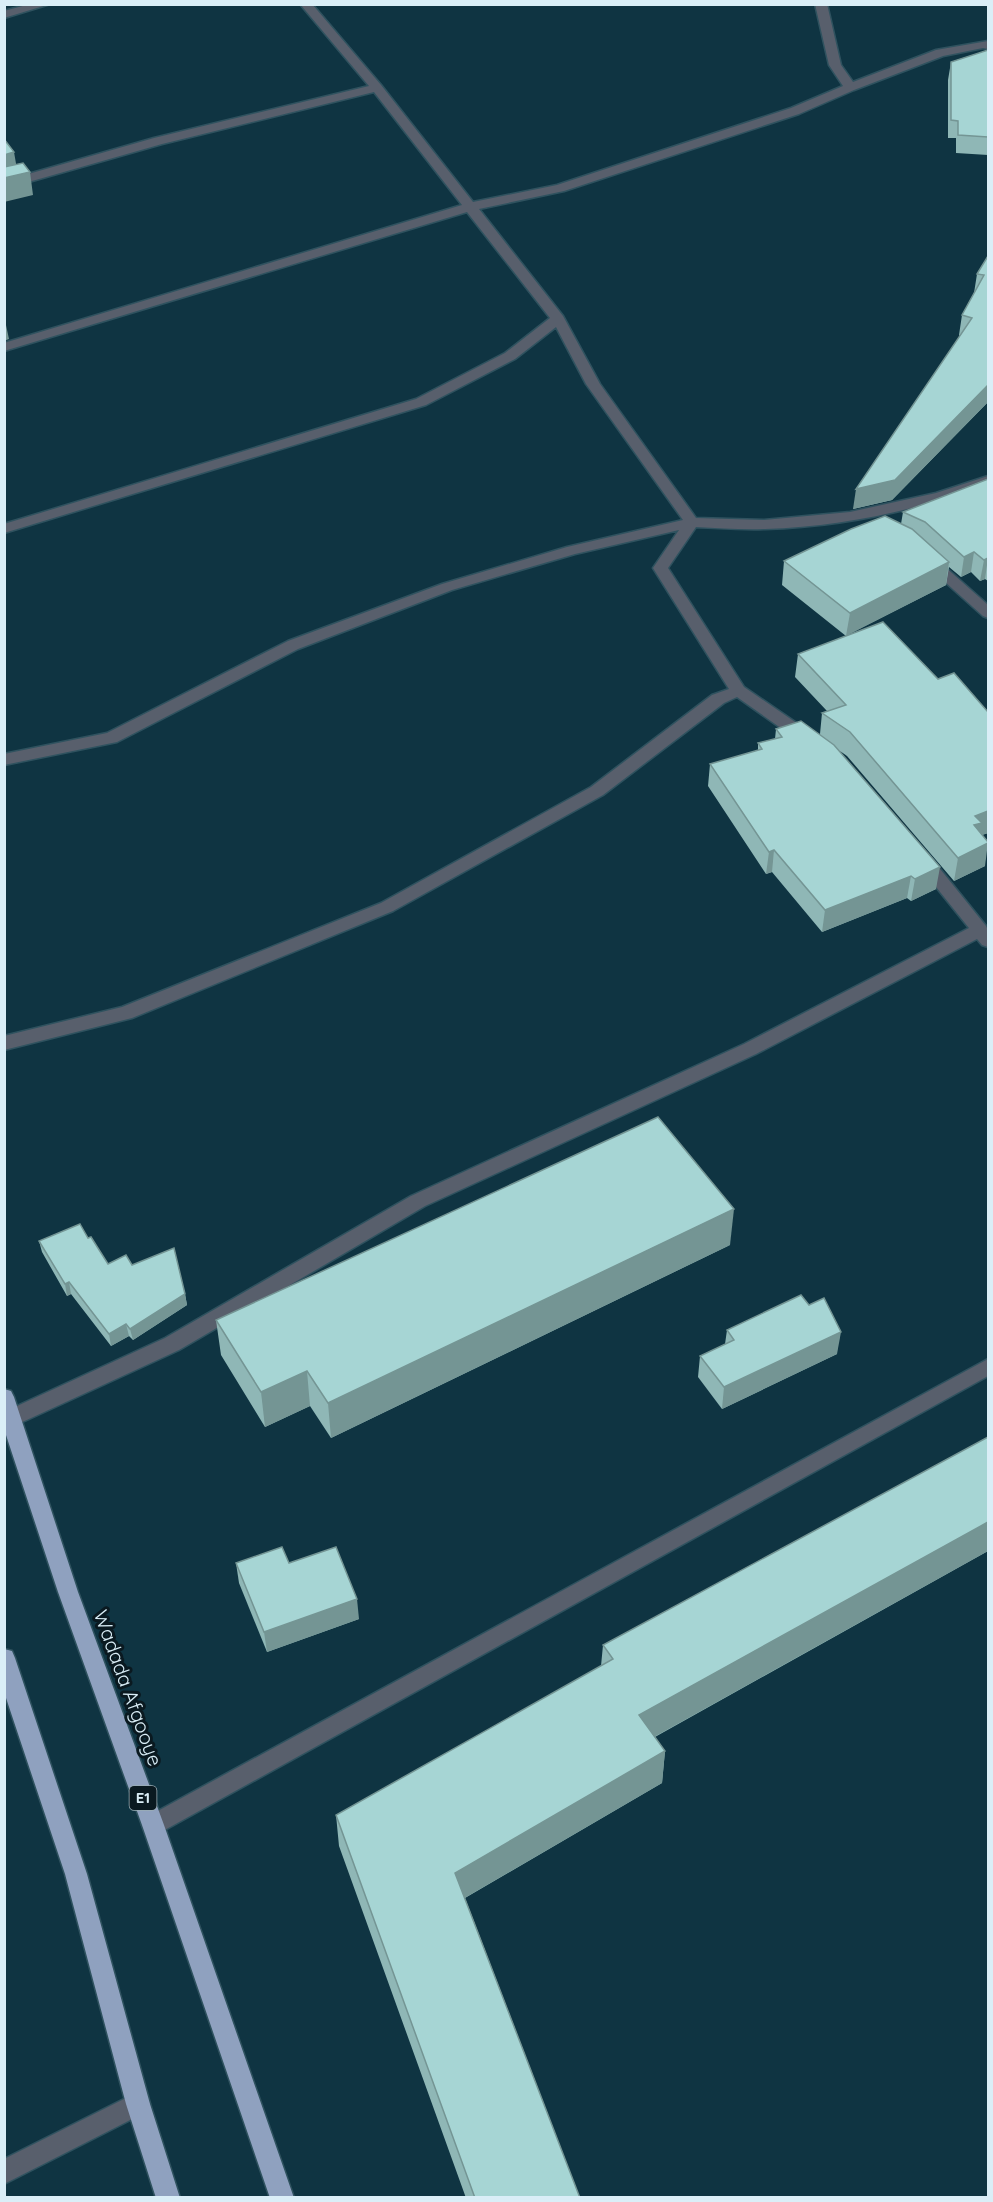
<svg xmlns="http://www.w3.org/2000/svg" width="993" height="2202" font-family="Quicksand,sans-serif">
  <rect width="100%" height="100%" fill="#0f3442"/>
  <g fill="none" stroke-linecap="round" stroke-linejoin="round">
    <defs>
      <g id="minor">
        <polygon points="30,4 50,4 4,18 4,11"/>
        <path d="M300 4H312L381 85 473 202 557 185 791 108 843 86 829 65 815 4H827L841 65 853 82 936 50 988 41V49L983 48 943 56 854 90 799 114 564 191 479 209 563 316 600 384 696 518 764 520 850 512 936 493 988 476V485C917 510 841 527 765 529 742 530 719 528 696 527L668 568 744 687 814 735 816 739 814 743H802L737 697 724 703 603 795 393 911 132 1018 4 1050V1036L122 1007 381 903 591 787 712 695 729 689 653 568 679 530 575 554 452 590 298 649 117 742 4 765V754L107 733 288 641 442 584 567 547 683 520 586 384 556 327 515 359 426 405 4 533V524L416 399 505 353 550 318 467 212 4 351V343L462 205 374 92 162 144 4 189V181L154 138 369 86Z"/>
        <polygon points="930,556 935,558 988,605 988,618 983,616 925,564 923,561 925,558"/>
        <polygon points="922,852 928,854 986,926 988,930 988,947 982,945 977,939 756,1054 425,1206 179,1350 18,1424 11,1426 4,1424 4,1412 165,1338 411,1196 744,1044 969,928 916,862 914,858 916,854"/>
        <polygon points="988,1359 988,1376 161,1832 153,1836 145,1832 142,1825 145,1818"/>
        <polygon points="138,2092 146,2096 150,2104 146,2112 4,2184 4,2159"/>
      </g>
      <g id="highway">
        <polygon points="4,1389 11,1391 14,1397 78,1592 164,1825 294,2198 270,2198 142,1825 58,1592 4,1429"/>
        <polygon points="4,1649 12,1651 15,1658 87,1874 150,2104 180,2198 156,2198 126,2104 65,1874 4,1692"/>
      </g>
    </defs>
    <!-- minor casing -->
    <use href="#minor" stroke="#2f525f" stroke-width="3"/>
    <!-- highway casing -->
    <use href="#highway" stroke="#2f525f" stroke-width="3"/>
    <!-- minor -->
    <use href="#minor" fill="#585f6c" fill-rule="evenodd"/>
    <!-- highway -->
    <use href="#highway" fill="#8fa1bf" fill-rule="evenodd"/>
  </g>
  <!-- wall -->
  <g fill="#8fb7b6">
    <polygon points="988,50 988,155 956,153 956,138 948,138 948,80 951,62"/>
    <polygon points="988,256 988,402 892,500 853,509 960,336 959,335 962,315 974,293 977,274"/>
    <polygon points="988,479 988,581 985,579 980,581 971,572 961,577 949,567 946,585 849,634 938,679 988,712 988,833 982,835 985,866 954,881 847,756 840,751 936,889 911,901 907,898 822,932 772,872 766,874 708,786 710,764 758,751 758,743 775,739 776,729 820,734 822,713 827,711 795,677 798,654 846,636 782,585 784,561 901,524 903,512"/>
    <polygon points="88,1238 108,1264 132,1265 185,1294 187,1305 133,1340 129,1336 111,1346 71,1294 67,1296 42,1252 39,1241"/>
    <polygon points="730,1245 331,1438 310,1406 265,1427 221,1355 216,1320"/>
    <polygon points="727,1330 837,1354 722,1409 698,1377 700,1356 725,1344"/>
    <polygon points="988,1437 988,1551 655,1737 665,1751 662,1783 465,1898 580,2198 466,2198 339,1846 336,1815 601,1666 603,1645"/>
    <polygon points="236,1563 289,1563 359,1619 267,1652 239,1583"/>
  </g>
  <!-- shaded-wall -->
  <g fill="#749594">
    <polygon points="14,152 18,175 30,172 33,195 4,202 4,155"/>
    <polygon points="4,316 9,339 4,341"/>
    <polygon points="988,385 988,402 892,500 853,509 856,489"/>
    <polygon points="974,552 971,572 961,577 964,557"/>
    <polygon points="988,558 985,579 980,581 984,560"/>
    <polygon points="949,562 946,585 846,636 850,613"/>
    <polygon points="988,811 988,833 979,836 970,849 975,816"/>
    <polygon points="988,843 985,866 954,881 958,858"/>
    <polygon points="774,850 772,872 766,874 769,852"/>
    <polygon points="940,867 936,889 911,901 915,879"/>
    <polygon points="911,876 907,898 822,932 825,910"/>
    <polygon points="734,1209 730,1245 331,1438 328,1403"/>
    <polygon points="69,1282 71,1294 67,1296 65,1284"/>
    <polygon points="185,1294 187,1305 133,1340 130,1329"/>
    <polygon points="126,1324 129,1336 111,1346 109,1334"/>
    <polygon points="841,1332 837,1354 722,1409 724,1387"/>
    <polygon points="307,1371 310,1406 265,1427 261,1392"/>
    <polygon points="988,1522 988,1551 636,1747 639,1715"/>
    <polygon points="357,1599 359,1619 267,1652 264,1632"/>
    <polygon points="665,1751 662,1783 456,1903 455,1873"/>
  </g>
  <!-- building -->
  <g fill="#a6d5d4" stroke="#749594" stroke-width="1.5">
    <polygon points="988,50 988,137 958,135 958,121 951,120 951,62"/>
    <polygon points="4,139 14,152 4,155"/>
    <polygon points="23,163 30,172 4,178 4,167"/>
    <polygon points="988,256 988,385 895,480 856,489 972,318 962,315 984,275 977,274"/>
    <polygon points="988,479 988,558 984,560 974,552 964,557 925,522 903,512"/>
    <polygon points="885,516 912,529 949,562 850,613 784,561 851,529"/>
    <polygon points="883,622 938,679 954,673 988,712 988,811 975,816 982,823 974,825 988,842 988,843 958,858 850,732 822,713 846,705 798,654"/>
    <polygon points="801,721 834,745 940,867 915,879 911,876 825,910 774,850 769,852 710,764 762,749 758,743 782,737 776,729"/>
    <polygon points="658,1117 734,1209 328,1403 307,1371 261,1392 216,1320"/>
    <polygon points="80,1224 88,1238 91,1237 108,1264 126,1255 132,1265 174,1248 185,1294 130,1329 126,1324 109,1334 69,1282 65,1284 39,1241"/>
    <polygon points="801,1295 809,1305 824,1298 841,1332 724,1387 700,1356 734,1340 727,1330"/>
    <polygon points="988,1437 988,1522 639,1715 665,1751 455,1873 580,2198 475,2198 336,1815 613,1659 603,1645"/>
    <polygon points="282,1547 289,1563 336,1547 357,1599 264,1632 236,1563"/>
  </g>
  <g text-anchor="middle" stroke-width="6" stroke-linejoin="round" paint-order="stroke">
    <!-- shield labels -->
    <rect fill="#0a1920" stroke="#9caeb6" stroke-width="1.5" x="129.5" y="1786" width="27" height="24" rx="4.5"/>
    <g font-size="15" font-weight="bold" fill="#daeef7">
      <text x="143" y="1803">E1</text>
    </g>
    <!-- near-street labels -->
    <g font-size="20" fill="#daeef7" stroke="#0a1920">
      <text transform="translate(128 1688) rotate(70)" y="7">Wadada Afgooye</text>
    </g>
  </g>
  <!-- border -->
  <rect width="993" height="2202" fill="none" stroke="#daeef7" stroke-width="12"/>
</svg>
